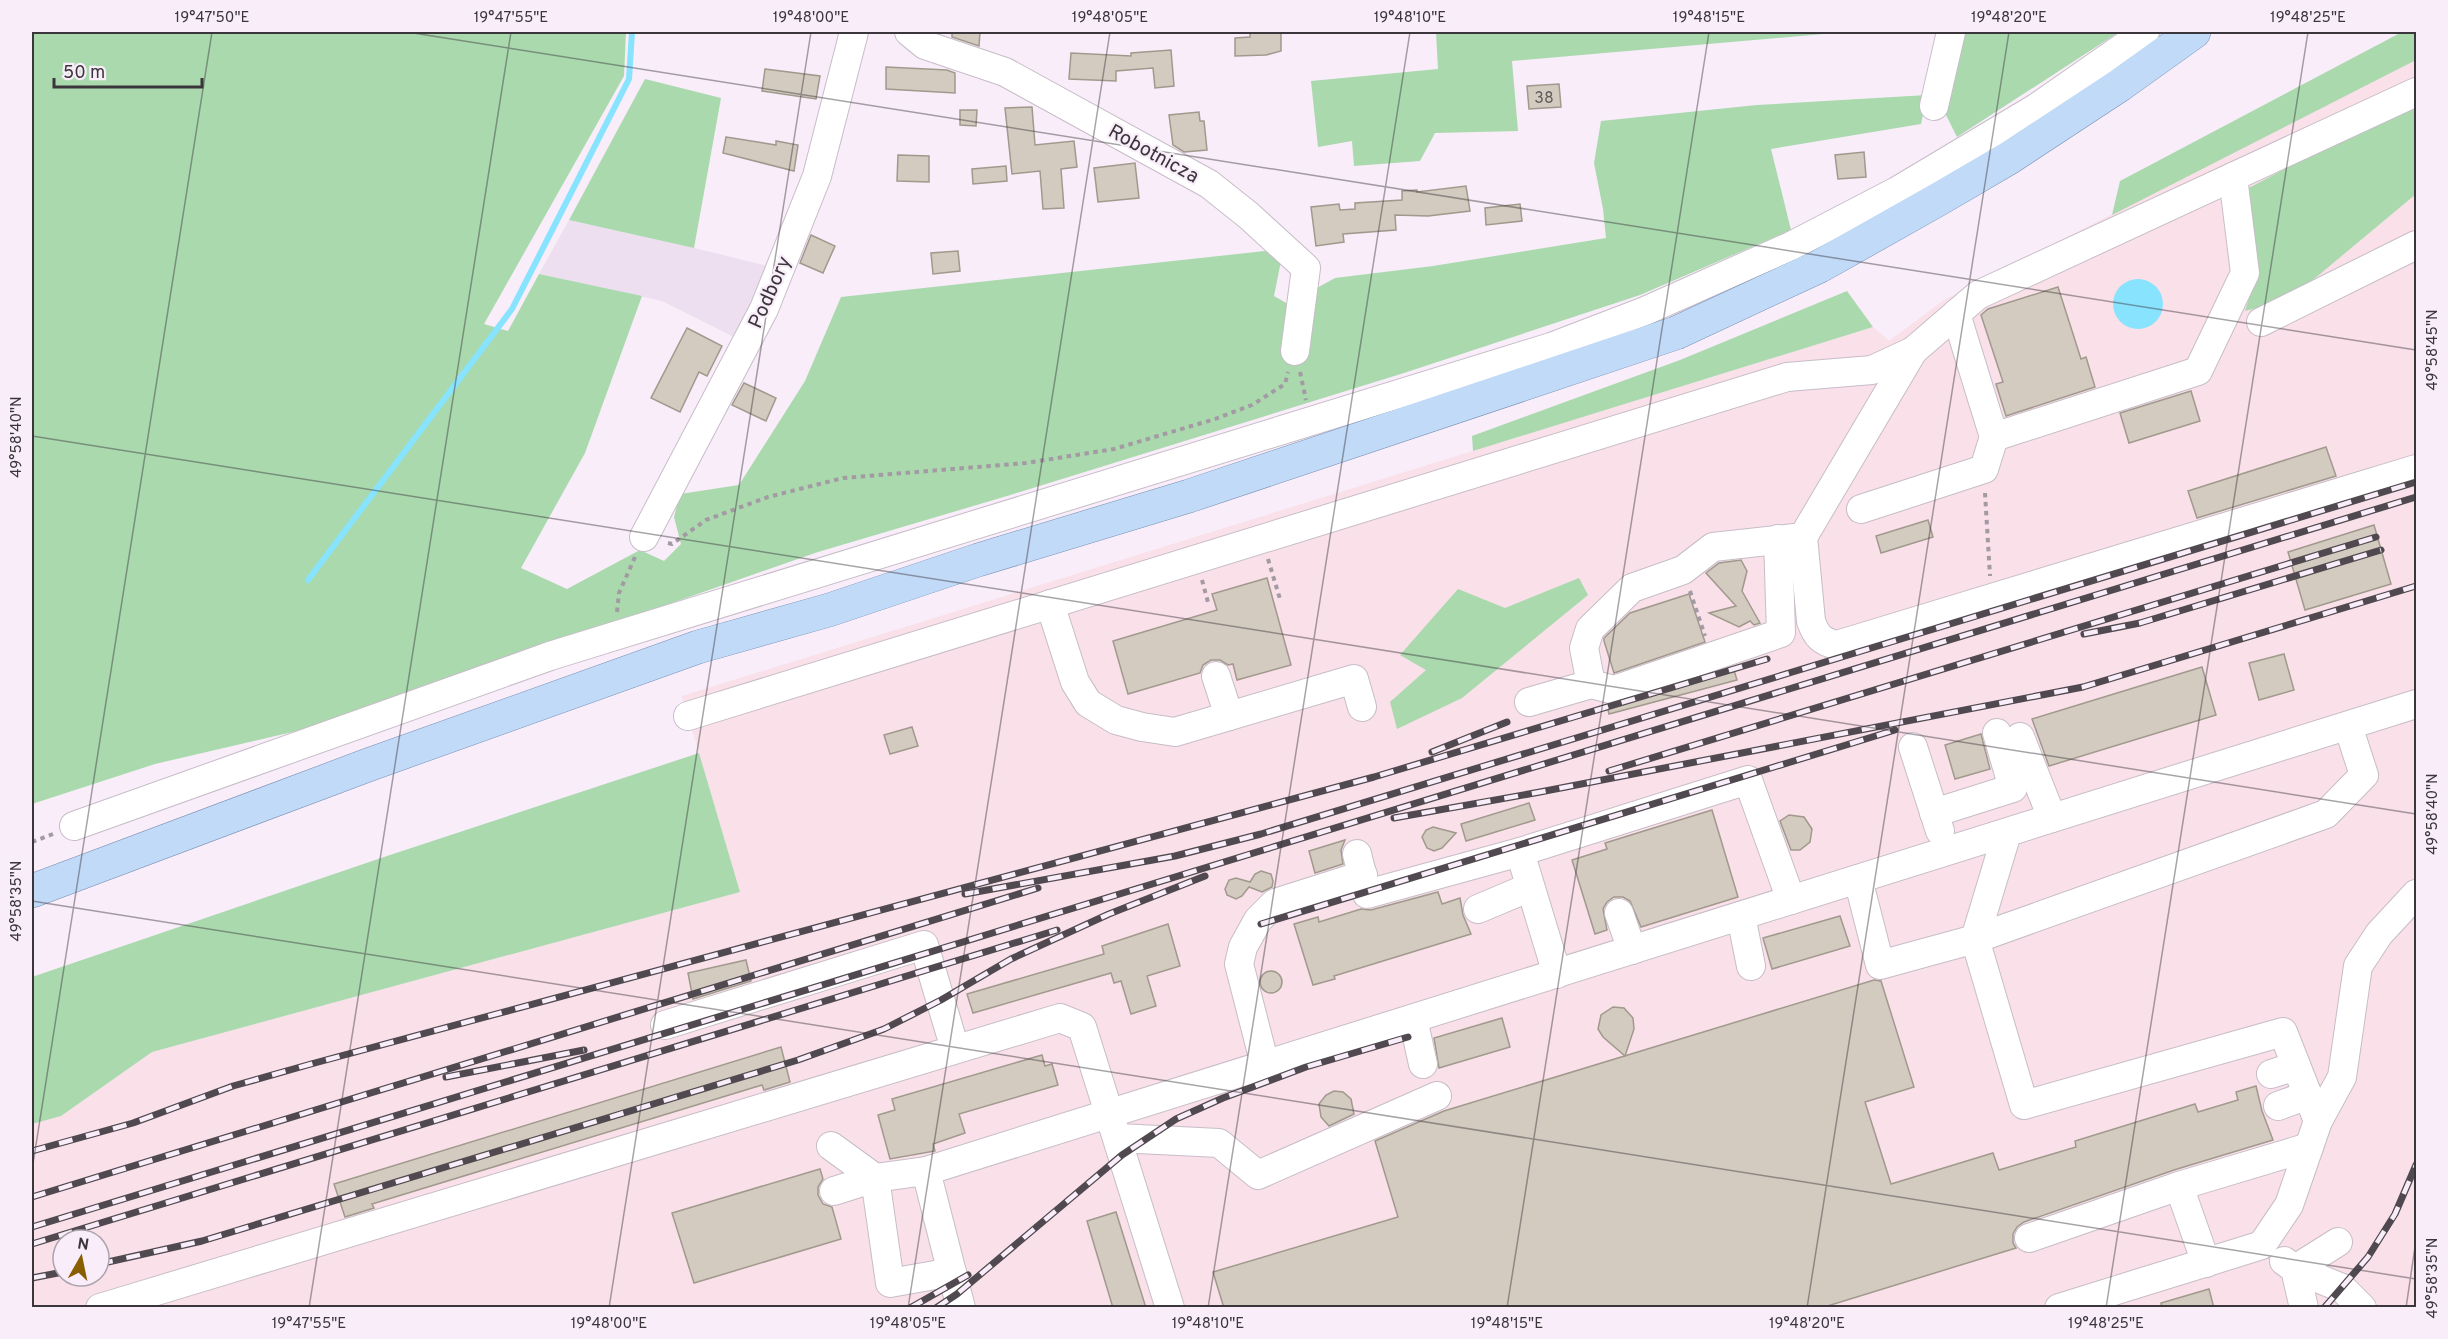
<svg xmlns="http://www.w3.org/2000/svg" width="2448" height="1339" font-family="Overpass,sans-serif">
  <rect width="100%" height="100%" fill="#f8edf9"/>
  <!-- built -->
  <polygon fill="#eedff0" points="569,220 694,248 772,267 736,338 662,301 539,274"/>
  <!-- industrial -->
  <path fill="#f9e0e9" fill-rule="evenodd" d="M2416 59V1307L32 1308V1124L61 1116 152 1052 740 892 682 696 1873 327 1889 341 1944 300ZM63 1240H99V1276H63Z"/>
  <!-- green -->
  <g fill="#a9d9ad">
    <polygon points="32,32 626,32 624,76 484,324 508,331 539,274 642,296 585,453 521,568 567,589 640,550 664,561 681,544 674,517 680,494 739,485 805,381 841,297 1265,251 1281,261 1274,296 1288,304 1335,278 1433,266 1606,238 1603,209 1594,163 1601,121 1757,105 1927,95 1921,124 1771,149 1791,230 1640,295 1404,373 1007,496 818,552 322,725 155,764 32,804"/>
    <polygon points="1436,32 1846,32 1512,61 1518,131 1435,133 1420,161 1354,166 1352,141 1318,147 1311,81 1438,69"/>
    <polygon points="1958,32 2119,32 1957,137 1944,111"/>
    <polygon points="2402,32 2416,32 2416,59 2414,61 2112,215 2120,181"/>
    <polygon points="645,79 721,98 694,248 569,220"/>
    <polygon points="2416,103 2416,194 2290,299 2245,311 2258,270 2245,190 2394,111"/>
    <polygon points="1847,291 1873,327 1473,451 1472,436 1680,360"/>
    <polygon points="1579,578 1588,595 1462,698 1397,729 1390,702 1426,670 1400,655 1458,589 1505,608"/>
    <polygon points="699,753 740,892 152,1052 61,1116 32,1124 32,977 387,856"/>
  </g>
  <!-- water -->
  <circle fill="#88e3fe" cx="2138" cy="304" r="25"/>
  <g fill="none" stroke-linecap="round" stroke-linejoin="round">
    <!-- stream -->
    <polyline stroke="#88e3fe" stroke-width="6" points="308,580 512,309 629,79 632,32"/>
  </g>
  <!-- building -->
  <g fill="#d3cbbf" stroke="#a1998d" stroke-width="1.5">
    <polygon points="952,32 980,32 979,46 952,37"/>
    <polygon points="1250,32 1281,32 1281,51 1266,55 1235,56 1235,38 1250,37"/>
    <polygon points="1171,50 1174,86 1155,88 1153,68 1116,71 1116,81 1069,79 1071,53 1131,56 1131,53"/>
    <polygon points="886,67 947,70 955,73 955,93 886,89"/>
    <polygon points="765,69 820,76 816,99 762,91"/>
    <polygon points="1559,84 1561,107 1529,109 1527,86"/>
    <polygon points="1032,107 1035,145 1074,141 1077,167 1061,169 1064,208 1043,209 1040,171 1012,174 1005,108"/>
    <polygon points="960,110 977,110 976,126 960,125"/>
    <polygon points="1199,112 1200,121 1204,121 1207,150 1184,152 1173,145 1169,115"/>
    <polygon points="726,137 776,145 776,141 798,145 794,171 723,153"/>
    <polygon points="1864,152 1866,177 1838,179 1835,155"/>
    <polygon points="898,155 929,156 929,182 897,181"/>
    <polygon points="1135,163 1139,198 1098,202 1094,168"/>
    <polygon points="1006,166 1007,181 973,184 972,169"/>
    <polygon points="1466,186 1470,211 1428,216 1395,215 1396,230 1343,234 1344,242 1316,246 1311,207 1339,204 1340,210 1355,209 1355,203 1402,200 1402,191 1417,190 1417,192"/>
    <polygon points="1520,204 1522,221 1486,225 1485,208"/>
    <polygon points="811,235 835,246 823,273 800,263"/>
    <polygon points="958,251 960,271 933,274 931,253"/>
    <polygon points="2058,287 2081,359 2086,357 2095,387 2006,416 1996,384 2003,382 1981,315 1988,309"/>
    <polygon points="687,328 722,346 707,376 699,372 680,412 651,398"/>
    <polygon points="744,383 776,398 766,421 732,405"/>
    <polygon points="2191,391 2200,421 2129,443 2120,413"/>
    <polygon points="2326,447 2336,476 2197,518 2188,491"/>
    <polygon points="1928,520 1933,537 1881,553 1876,536"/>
    <polygon points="2374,525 2391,584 2305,610 2288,552"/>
    <polygon points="1741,560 1747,571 1742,591 1760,623 1754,625 1750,621 1739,627 1709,613 1736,606 1706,573 1719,563"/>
    <polygon points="1267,578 1291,665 1237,680 1233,664 1228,665 1220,660 1211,660 1203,665 1200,673 1128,694 1113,641 1217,610 1212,594"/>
    <polygon points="1689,594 1705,642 1614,673 1604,641 1604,638 1630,613"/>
    <polygon points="2284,654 2294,690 2259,700 2249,663"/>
    <polygon points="1733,667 1737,680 1609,714 1607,705 1619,706"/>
    <polygon points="2202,667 2216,715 2049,766 2032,719"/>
    <polygon points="912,727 918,746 890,754 884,735"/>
    <polygon points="1981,734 1990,769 1955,779 1945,745"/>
    <polygon points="1529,803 1535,820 1466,841 1461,824"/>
    <polygon points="1712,810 1738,897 1641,927 1630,901 1623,897 1614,897 1607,902 1603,909 1607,930 1595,934 1572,860 1607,849 1605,843"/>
    <polygon points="1789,815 1804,817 1812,829 1810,842 1800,850 1791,850 1780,821"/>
    <polygon points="1433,827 1456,833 1442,848 1434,851 1427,848 1422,837 1426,830"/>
    <polygon points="1345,840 1341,850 1343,864 1315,873 1309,851"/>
    <polygon points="1261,871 1271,874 1273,881 1272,887 1262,892 1249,887 1242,896 1236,899 1227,895 1225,889 1229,880 1236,878 1250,882 1255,874"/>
    <polygon points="1438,892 1442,904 1460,898 1463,915 1471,934 1334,976 1335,979 1313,985 1294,924 1318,917 1319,922 1361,909 1371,910"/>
    <polygon points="1840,916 1850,946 1772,969 1763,938"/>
    <polygon points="1168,924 1180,966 1147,976 1156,1006 1131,1014 1121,981 1114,983 1111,973 973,1013 967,994 1104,954 1102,946"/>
    <polygon points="746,960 751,981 693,999 688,973"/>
    <circle cx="1271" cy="982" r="11"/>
    <polygon points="1874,980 1881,981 1914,1087 1865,1102 1891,1184 1993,1153 1999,1170 2076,1147 2075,1141 2195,1104 2198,1112 2238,1100 2236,1092 2256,1086 2262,1111 2273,1140 2174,1170 2024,1222 2017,1227 2013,1234 2013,1243 2016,1248 1821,1308 1224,1308 1213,1272 1398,1217 1375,1141 1444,1111"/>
    <polygon points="1613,1007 1624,1008 1633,1018 1634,1029 1625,1056 1603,1037 1598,1029 1601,1015"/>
    <polygon points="1502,1018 1510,1047 1439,1068 1434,1038"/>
    <polygon points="781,1047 790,1082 764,1090 762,1085 372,1204 374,1208 345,1217 334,1184"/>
    <polygon points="1042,1055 1045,1066 1052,1064 1058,1085 959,1114 965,1133 933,1144 935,1151 890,1159 878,1115 895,1110 892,1099"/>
    <polygon points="1334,1091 1343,1092 1351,1099 1354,1114 1329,1126 1321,1117 1319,1104 1326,1095"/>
    <polygon points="820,1169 823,1179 818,1187 818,1195 823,1204 832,1207 841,1239 694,1283 672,1213"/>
    <polygon points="1116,1212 1146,1308 1113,1308 1087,1221"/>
    <polygon points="2209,1289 2214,1308 2162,1308 2161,1303"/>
  </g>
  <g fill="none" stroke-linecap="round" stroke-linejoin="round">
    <defs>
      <g id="minor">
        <polyline points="909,32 925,45 1005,72 1209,184 1248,215 1306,268 1295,351"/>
        <polyline points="1934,106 1951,32"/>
        <polyline points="1956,314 1994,437 2198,371 2245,273 2233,177"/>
        <polyline points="2261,322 2416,245"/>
        <polyline points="1861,509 1984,469 1994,437"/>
        <polyline points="644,537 764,309 817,176 854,32"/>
        <path d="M1803 537 1811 621C1816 636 1822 642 1837 645L2416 469"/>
        <polyline points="1778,539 1781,633 1614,690 1591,684 1584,648 1590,629 1632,588 1683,570 1713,547 1803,537 1913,351"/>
        <polyline points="1050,604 1075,682 1088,703 1116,720 1142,727 1175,732 1354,679 1362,707"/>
        <polyline points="1216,676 1229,716"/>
        <polyline points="1529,702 1591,684"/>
        <polyline points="688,716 1787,377 1872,370 1913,351 1978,295 2416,92"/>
        <polyline points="2020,737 2052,818"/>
        <polyline points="1913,747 1940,831"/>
        <polyline points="1934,813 2013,788 1997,733"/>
        <polyline points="74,826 550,656 1551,347 1645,311 1791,246 1897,191 2036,108 2145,32"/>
        <polyline points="2007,833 1975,939 2326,814 2364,775 2348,726"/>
        <polyline points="1357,854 1367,894 1520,852"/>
        <polyline points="1858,879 1880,965 1975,939 2024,1105 2283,1032 2318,1121"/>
        <polyline points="1478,909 1530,887"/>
        <polyline points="1619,913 1632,950"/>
        <polyline points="1741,916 1751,966"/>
        <polyline points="1557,974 1520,852 1748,780 1791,900"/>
        <polyline points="1413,1019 1423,1064"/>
        <polyline points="665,1025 924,945 955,1049"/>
        <polyline points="1265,1065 1239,964 1243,947 1258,920 1275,903 1363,875"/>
        <polyline points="2271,1074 2296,1066"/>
        <polyline points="2278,1106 2308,1095"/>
        <polyline points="1118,1138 1219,1143 1258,1175 1437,1096"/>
        <polyline points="831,1146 875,1178 834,1191"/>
        <polyline points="926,1171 875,1178 890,1283 952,1272"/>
        <polyline points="2179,1186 2309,1147"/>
        <polyline points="2029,1238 2179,1186 2206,1263"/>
        <polyline points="2338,1242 2295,1269 2342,1288 2362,1308"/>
        <polyline points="2284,1261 2295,1269 2304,1308"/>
        <polyline points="100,1308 1060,1018 1082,1027 1170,1308"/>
        <polyline points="961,1308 926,1171 2416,704"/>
        <polyline points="2059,1308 2262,1245 2289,1205 2318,1121 2342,1077 2358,966 2379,934 2416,894"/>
      </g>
      <polyline id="major" points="32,891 368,765 698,647 829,610 978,560 1189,496 1676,333 1820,266 1939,199 2009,158 2120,85 2194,32"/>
    </defs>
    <!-- minor casing -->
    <use href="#minor" stroke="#c7bdc8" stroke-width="30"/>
    <!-- major casing -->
    <use href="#major" stroke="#7790b3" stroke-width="34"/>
    <!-- path -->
    <g stroke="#a39aa3" stroke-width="4" stroke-dasharray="4.5 4.5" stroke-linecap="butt">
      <polyline points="1300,372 1306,400"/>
      <polyline points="1985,493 1990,576"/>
      <polyline points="668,543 672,544 706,520 768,497 843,478 1026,463 1114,449 1215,419 1252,405 1285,384 1288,372"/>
      <polyline points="1268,559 1280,599"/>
      <polyline points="1202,580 1209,606"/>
      <polyline points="1690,591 1705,636"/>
      <polyline points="617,612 619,593 635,557"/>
      <polyline points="32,842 53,834"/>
    </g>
    <!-- minor -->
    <use href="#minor" stroke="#fff" stroke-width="28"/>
    <!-- major -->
    <use href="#major" stroke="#c1daf8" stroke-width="33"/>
    <defs>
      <g id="rail">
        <polyline points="2084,634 2140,623 2381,550"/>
        <polyline points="1432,752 1507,722"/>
        <polyline points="1609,771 2376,537"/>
        <polyline points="1394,818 1540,792 2083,687 2416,586"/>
        <polyline points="965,894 1175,856 1261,834 2416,482"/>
        <polyline points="1261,924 1895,730"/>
        <polyline points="446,1077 584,1050"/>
        <polyline points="32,1151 133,1123 233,1086 311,1064 1374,777 1767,659"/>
        <polyline points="32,1197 1038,888"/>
        <polyline points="32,1227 2416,497"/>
        <polyline points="32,1244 1057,930"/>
        <polyline points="99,1264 202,1241 798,1060 884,1029 941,1000 1011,959 1109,914 1205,876"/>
        <polyline points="32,1278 63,1272"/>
        <polyline points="910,1308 968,1275"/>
        <polyline points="936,1308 957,1294 1122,1155 1176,1119 1223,1098 1306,1067 1408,1037"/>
        <polyline points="2324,1308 2368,1257 2395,1214 2416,1165"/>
      </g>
    </defs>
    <!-- rail casing -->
    <use href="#rail" stroke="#504a50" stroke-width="7"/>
    <!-- rail -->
    <use href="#rail" stroke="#f8edf9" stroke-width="4.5" stroke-dasharray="14" stroke-linecap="butt"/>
  </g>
  <!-- ticks -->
  <path fill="none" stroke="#3b363b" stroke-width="1.5" stroke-opacity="0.45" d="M407 32 2416 350M32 436 2416 814M32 901 2416 1279M32 1170 212 32M309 1308 511 32M609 1308 811 32M908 1308 1110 32M1208 1308 1410 32M1507 1308 1709 32M1807 1308 2009 32M2106 1308 2308 32M2406 1308 2416 1240"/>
  <g text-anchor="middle" stroke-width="4.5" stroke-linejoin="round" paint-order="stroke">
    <!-- number labels -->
    <g font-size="16" fill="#615b5c">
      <text x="1544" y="103">38</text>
    </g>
    <!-- street labels -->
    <g font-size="20" fill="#3b363b" stroke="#f8edf9">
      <text transform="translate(1154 153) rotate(29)" y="7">Robotnicza</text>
      <text transform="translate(769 292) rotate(-66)" y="7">Podbory</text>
    </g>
  </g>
  <!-- border -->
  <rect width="2448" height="1339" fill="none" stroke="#f8edf9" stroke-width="66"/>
  <!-- north arrow -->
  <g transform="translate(81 1258) rotate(9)"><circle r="28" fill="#f8edf9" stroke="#aca4ad" stroke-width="1.5"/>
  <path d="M0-4.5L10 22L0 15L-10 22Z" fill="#895e00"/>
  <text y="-9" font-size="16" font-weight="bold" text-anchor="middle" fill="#3b363b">N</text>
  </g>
  <!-- scale -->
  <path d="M54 78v9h148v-9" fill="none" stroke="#3b363b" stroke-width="3"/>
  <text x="63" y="78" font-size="18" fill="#3b363b" stroke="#f8edf9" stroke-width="4.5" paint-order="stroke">50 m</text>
  <rect x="33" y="33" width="2382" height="1273" fill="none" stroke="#3b363b" stroke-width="2"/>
  <g font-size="15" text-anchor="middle" fill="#3b363b">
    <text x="212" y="22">19°47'50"E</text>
    <text x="511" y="22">19°47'55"E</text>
    <text x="811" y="22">19°48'00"E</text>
    <text x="1110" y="22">19°48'05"E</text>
    <text x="1410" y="22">19°48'10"E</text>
    <text x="1709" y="22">19°48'15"E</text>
    <text x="2009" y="22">19°48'20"E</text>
    <text x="2308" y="22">19°48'25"E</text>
    <text transform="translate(2432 350) rotate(-90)" y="5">49°58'45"N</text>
    <text transform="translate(16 437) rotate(-90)" y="5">49°58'40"N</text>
    <text transform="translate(2432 814) rotate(-90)" y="5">49°58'40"N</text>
    <text transform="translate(16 901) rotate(-90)" y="5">49°58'35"N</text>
    <text transform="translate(2432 1278) rotate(-90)" y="5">49°58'35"N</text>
    <text x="309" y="1328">19°47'55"E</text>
    <text x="609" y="1328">19°48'00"E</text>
    <text x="908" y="1328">19°48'05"E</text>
    <text x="1208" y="1328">19°48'10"E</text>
    <text x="1507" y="1328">19°48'15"E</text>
    <text x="1807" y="1328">19°48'20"E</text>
    <text x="2106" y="1328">19°48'25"E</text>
  </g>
</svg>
